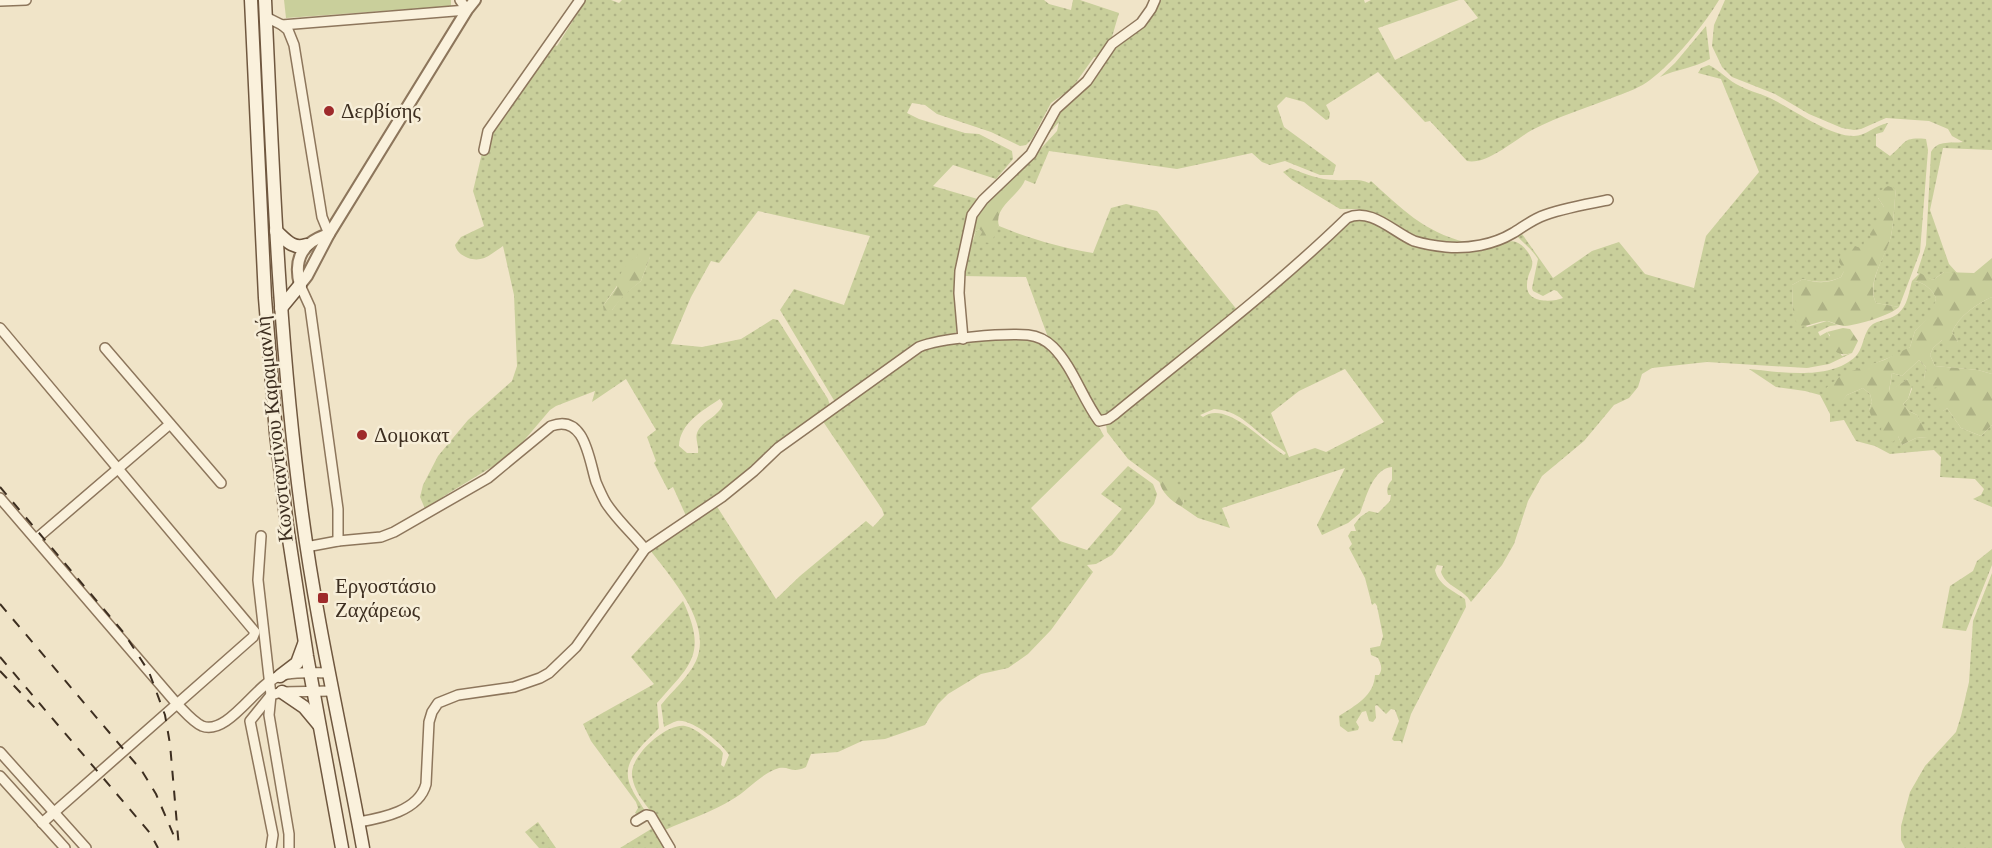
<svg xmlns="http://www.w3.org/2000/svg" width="1992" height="848" font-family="'Times New Roman',serif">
  <defs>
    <pattern id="grass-dots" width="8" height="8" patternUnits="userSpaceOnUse" patternTransform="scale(1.5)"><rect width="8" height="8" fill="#c9cf9b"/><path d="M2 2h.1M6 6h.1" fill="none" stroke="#aeb285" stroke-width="1.8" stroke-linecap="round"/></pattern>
    <pattern id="forest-firs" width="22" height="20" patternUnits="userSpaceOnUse" patternTransform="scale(1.5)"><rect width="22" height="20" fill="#c9cf9b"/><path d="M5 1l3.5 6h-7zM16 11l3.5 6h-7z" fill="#aeb285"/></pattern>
  </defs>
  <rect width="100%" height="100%" fill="#f0e4c8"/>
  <!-- grass -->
  <g fill="url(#grass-dots)" fill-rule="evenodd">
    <path d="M586 0H611L619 3 622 0H1044L1049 4 1071 10 1073 0H1080L1119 13 1112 37 1115 39 1100 58 1094 57 1072 88 1051 103 1032 139 1026 145 1020 146 991 132 937 114 925 105 912 103 907 113 919 119 965 133 979 134 1012 151 1013 159 996 179 953 165 933 186 981 200 968 217 959 250 956 284 959 327 954 335 938 338 835 402 780 310 794 289 844 305 870 236 758 211 719 263 711 261 691 297 671 344 702 347 741 339 773 319 778 320 828 399 830 406 769 449 744 476 687 518 673 487 668 490 654 463 656 461 647 437 656 430 626 379 592 402 595 391 556 406 550 410 521 444 495 465 444 496 435 506 426 511 420 497 423 485 438 456 468 420 512 381 517 366 514 295 503 246C491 254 483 263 468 258 461 255 457 252 455 245L461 237 484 226 473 191 486 136 551 43 557 46ZM637 257H650L641 281 623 295 612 310 603 306ZM720 399 723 404C718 418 702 420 697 433 695 439 699 446 698 453H687L679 446C680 423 702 411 720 399Z"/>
    <path d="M1157 0H1364L1365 3 1371 0H1459L1378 28 1395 60 1478 18 1464 0H1719C1704 25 1673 63 1650 80 1641 87 1628 92 1617 96 1589 107 1559 116 1532 130 1514 140 1487 165 1467 161L1430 121 1425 122 1378 72 1326 105 1330 113 1329 119 1326 120 1304 102 1286 97 1277 106 1284 127 1336 165 1333 175H1320L1285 161 1270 165 1262 162 1252 153 1177 169 1049 151 1035 184 1025 180 1026 170 1022 169 1057 131 1059 122 1041 142 1052 119Z"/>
    <path d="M1725 0H1992V150L1943 148 1930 210 1949 264 1958 274 1944 272 1933 280 1917 273 1926 245 1931 152C1938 139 1952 144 1963 142L1952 136 1948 129 1929 121 1886 118 1861 129 1854 130 1842 128 1809 114 1775 94 1732 77 1722 67 1712 46 1714 25Z"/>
    <path d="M1706 26 1710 59C1694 68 1677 69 1660 77L1675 63Z"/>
    <path d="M1709 65C1719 70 1726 78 1736 84 1746 90 1759 93 1770 98 1793 109 1829 136 1854 136 1866 136 1875 125 1888 123L1883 132 1876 134V146L1890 156C1907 143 1901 137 1926 139L1928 150 1920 252 1899 307 1876 303C1866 282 1886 256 1891 236 1894 221 1894 204 1896 189L1878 198 1884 207 1873 243C1860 251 1847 264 1841 277 1828 283 1816 283 1803 279L1792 285 1793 313 1807 327 1827 321 1838 325 1830 326 1818 332 1820 336 1827 332 1842 356 1852 353 1829 364 1807 368 1707 362 1652 368 1642 374 1638 387 1629 398 1614 405 1584 441 1542 476 1528 501 1514 544 1502 565 1471 602C1464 589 1446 587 1441 572L1443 566 1437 565 1435 570C1438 585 1454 591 1465 599L1466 607 1411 714 1402 744 1401 741H1394L1392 739 1399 721 1395 710 1391 709 1386 714 1377 705 1375 706 1376 718 1373 722 1369 721 1366 711 1362 712 1356 722 1359 727 1358 730 1348 732 1340 726 1339 716C1356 705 1374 696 1375 675H1379C1383 669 1381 664 1378 658L1371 655 1370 648 1380 646 1383 636 1377 606 1375 603 1372 605 1365 578 1349 548 1352 544 1348 536 1351 531H1356L1354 525 1360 517 1369 511 1378 513 1390 501 1391 495H1388C1386 489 1388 484 1392 480V467C1373 468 1366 498 1360 513L1348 523 1322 535 1317 525 1345 468 1222 508 1230 528 1198 518 1182 507 1184 500 1128 459 1107 432 1106 424 1350 221 1357 217 1365 219C1380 226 1400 240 1415 243 1430 247 1464 247 1480 247 1490 247 1509 239 1516 242 1521 244 1524 247 1527 251 1539 267 1527 269 1527 285 1526 304 1553 302 1563 298L1557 291 1554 290 1543 296 1533 291 1532 288 1538 259C1532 249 1523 243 1516 235L1520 231 1553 278 1592 251 1619 242 1645 274 1694 288 1706 236 1759 172 1721 79 1698 73 1701 68ZM1345 369 1384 422 1326 452 1315 448 1289 457 1271 413 1299 391ZM1214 409C1239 411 1249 425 1267 439 1273 444 1280 448 1286 453L1284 455C1265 443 1226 400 1203 417L1200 415Z"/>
    <path d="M1290 168C1306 174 1319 180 1336 180 1347 181 1359 178 1369 183L1371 181C1401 208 1424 232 1465 242L1447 245 1418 240 1371 213 1357 209H1340L1292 180 1283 172Z"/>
    <path d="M1126 204 1157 211 1238 311 1216 327 1112 414 1103 417 1098 415 1049 340 1026 277 962 276 966 246 973 240 976 231 979 229 982 232 981 236 997 229 999 226C1030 239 1060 247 1093 253L1111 208Z"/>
    <path d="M1912 281C1923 281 1932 289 1936 298L1933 313 1915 331 1910 347 1903 352 1871 365 1840 403 1847 395 1863 388 1870 394 1872 402 1869 410 1898 436 1902 445 1916 438 1927 437 1917 415 1909 411 1903 404 1908 399 1912 389 1908 379 1889 392 1892 373 1902 376 1919 360 1926 367 1924 379 1938 386 1943 411 1947 408 1961 428 1981 436 1992 425V507L1973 499 1981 495 1984 489 1975 479 1940 477 1941 457 1934 450 1890 454 1875 446 1856 441 1844 420 1830 422V414L1820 395 1805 391 1776 387 1749 369C1780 372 1831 381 1856 356 1864 348 1863 331 1873 324 1878 321 1885 320 1890 318 1907 312 1908 296 1912 281Z"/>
    <path d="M1992 297V374L1978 370 1935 366 1930 355 1933 348 1942 340 1958 342 1952 332C1959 316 1976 304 1992 297Z"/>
    <path d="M1018 338 1042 342 1061 360 1104 436 1031 508 1060 541 1087 550 1122 509 1101 494 1128 466 1153 484 1157 494 1154 504 1112 555 1096 564 1087 565 1093 572 1051 630 1028 654 1008 668 981 674 948 694 938 704 925 725 885 739 862 741 838 752 811 754 806 767C792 774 790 766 779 768 763 772 747 791 733 799 712 812 687 820 665 830 654 813 634 796 632 775 630 756 666 723 685 726 697 728 710 742 720 749L723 753 721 765 724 767 729 755C722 743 691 718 677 721 673 722 668 725 664 727L661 705C672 691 688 678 696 661 713 623 671 578 650 550L716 505 776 599 800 576 866 521 873 527 884 515 882 509 822 420 923 350 951 343Z"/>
    <polygon points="1992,549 1992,565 1966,631 1942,628 1950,586 1973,571 1977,561"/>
    <polygon points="1992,573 1992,848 1905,848 1901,840 1901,826 1910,792 1925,766 1956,732 1961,716 1969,682 1973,621"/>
    <path d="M683 601C708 655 690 665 657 703L659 728C653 735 645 741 639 749 616 775 633 790 647 814L639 816 635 813 638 808 636 802 591 741 583 724 654 684 631 657Z"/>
    <polygon points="538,822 556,848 539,848 525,832"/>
    <polygon points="656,826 667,848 620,848"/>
  </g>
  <!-- forest -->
  <g fill="url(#forest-firs)">
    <path d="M1022 169 1026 170C1026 173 1027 176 1025 180 1020 195 993 207 999 226L991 243 980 242 979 238 982 232 979 229 976 231 969 246 976 211Z"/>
    <path d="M1888 186 1896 189C1894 204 1894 221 1891 236 1887 256 1865 282 1876 303L1899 307C1891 315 1858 325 1845 326 1839 326 1833 322 1827 321 1817 321 1808 327 1798 327L1793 313 1792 285 1803 279C1816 283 1828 284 1841 277L1844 271 1839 262 1841 253 1851 252 1855 246 1863 249 1864 241 1872 243 1870 234 1878 221 1876 217V209L1884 207 1878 198V192Z"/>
    <path d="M643 250 650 257 641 281 624 295 612 310 604 312 603 306 617 287C617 276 627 261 637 257L638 252Z"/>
    <path d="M1992 258V297C1976 304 1959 316 1952 332L1958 342 1957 351 1947 350 1942 340 1933 348 1930 355 1935 366 1978 370 1992 374V425L1981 436 1961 428 1947 408 1942 412 1939 407 1938 387 1930 389 1924 379 1926 367 1919 360 1902 376 1892 373 1889 391 1908 379H1914L1908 399 1903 404 1909 411 1917 415 1928 437 1916 438 1902 445 1898 436 1893 442 1884 439 1881 429 1883 424 1873 421 1869 410 1872 402 1870 394 1863 388 1847 395 1840 404 1830 398 1826 388 1843 374 1884 360 1910 347 1915 331 1932 313 1936 298C1932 289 1923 281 1912 281L1920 273 1933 280 1944 272 1974 273Z"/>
    <path d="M1843 328 1850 329 1858 341 1852 353C1840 356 1836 354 1829 343L1830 335 1827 332Z"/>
    <path d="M1162 478 1168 480 1185 495 1182 507C1171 501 1161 492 1159 480Z"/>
  </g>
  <!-- garden -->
  <polygon fill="#c9cf9b" points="284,0 451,0 451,6 286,18"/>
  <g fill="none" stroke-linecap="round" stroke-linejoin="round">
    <defs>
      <g id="minor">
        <polyline points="460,0 467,10"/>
        <polyline points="0,1 26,0"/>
        <polyline points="266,17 282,25 467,10"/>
        <polyline points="282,25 288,30 294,45 322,217 329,234"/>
        <polyline points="484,150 488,131 580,0"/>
        <polyline points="300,285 310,307 338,509 338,541"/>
        <polyline points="0,328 255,632 253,637 42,823"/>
        <polyline points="963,339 959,293 960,271 972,215 983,200 1031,154 1056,109 1087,81 1112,44 1141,23 1151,9 1155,0"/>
        <polyline points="105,348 221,483"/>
        <path d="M0 498 177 704C184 711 193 722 202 726 227 736 255 686 277 677 291 671 313 673 329 673"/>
        <polyline points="261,536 258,580 271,695 269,715 289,834 289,848"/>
        <polyline points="36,539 170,424"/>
        <path d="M306 547 338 541 381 537 394 532 488 478 551 426C585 413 589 460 596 482 599 489 602 496 606 503 617 520 633 534 645 549"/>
        <polyline points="0,752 86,848"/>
        <polyline points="0,776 65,848"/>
        <polyline points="636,821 646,815 651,816 670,848"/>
        <path d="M359 822C382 818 419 811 426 784L429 722 432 712 438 703 458 695 514 687 540 678 549 673 576 647 645 549 722 497 754 471 778 448 919 347C940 338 1004 333 1028 335 1037 336 1046 340 1053 347 1073 367 1082 398 1099 421L1108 419 1115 414C1193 350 1274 289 1347 218 1371 207 1393 232 1414 241 1424 244 1436 246 1446 247 1468 249 1493 245 1513 233 1523 227 1533 219 1545 215 1565 208 1587 204 1608 200"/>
        <polyline points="271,848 273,835 250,721 271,695 282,692 331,691"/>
      </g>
      <g id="tertiary">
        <polyline points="300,285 307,276 329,234 467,10 475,0"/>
        <path d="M300 285C293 258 303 242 329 234"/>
      </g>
      <g id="secondary">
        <polyline points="251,0 265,298 276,433 287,526 307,656 342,848"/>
        <path d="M265 0C273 172 279 344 302 514 317 627 343 737 363 848"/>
        <path d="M276 231C285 239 293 250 306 245"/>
        <polyline points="281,308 300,285"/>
        <polyline points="280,676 297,663 304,644"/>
        <polyline points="282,692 304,707 319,725"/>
      </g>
    </defs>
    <!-- minor casing -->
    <use href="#minor" stroke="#8d765c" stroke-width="12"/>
    <!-- tertiary casing -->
    <use href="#tertiary" stroke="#8d765c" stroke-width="14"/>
    <!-- secondary casing -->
    <use href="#secondary" stroke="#6f573f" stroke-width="15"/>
    <!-- minor -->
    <use href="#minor" stroke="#faf1dc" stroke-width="9"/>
    <!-- tertiary -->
    <use href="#tertiary" stroke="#faf1dc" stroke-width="10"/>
    <!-- secondary -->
    <use href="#secondary" stroke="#faf1dc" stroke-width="12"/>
    <!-- rail -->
    <g stroke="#3d2e20" stroke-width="2" stroke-dasharray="10 10" stroke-linecap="butt">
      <polyline points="0,487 124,633 149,672 165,715 170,744 179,848"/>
      <polyline points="0,604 142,771 156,794 174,836"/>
      <polyline points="0,657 150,833 158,848"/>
      <polyline points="0,671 35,708"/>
    </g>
  </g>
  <!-- markers -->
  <g fill="#9e2a2b" stroke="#f7eed8" stroke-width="2">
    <circle cx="329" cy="111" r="6"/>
    <circle cx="362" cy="435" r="6"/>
    <rect x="317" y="592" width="12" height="12" rx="3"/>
  </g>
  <g text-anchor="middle" stroke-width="5" stroke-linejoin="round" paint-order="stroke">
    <!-- poi labels -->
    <g font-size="21" fill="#3d2e20" stroke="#f7eed8" text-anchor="start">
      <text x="341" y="118">Δερβίσης</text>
      <text x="374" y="442">Δομοκατ</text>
      <text x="335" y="593">Εργοστάσιο<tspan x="335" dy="24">Ζαχάρεως</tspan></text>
    </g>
    <!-- street labels -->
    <g font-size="21" fill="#3d2e20" stroke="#f7eed8">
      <text transform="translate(274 429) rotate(-96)" y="7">Κωνσταντίνου Καραμανλή</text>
    </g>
  </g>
</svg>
